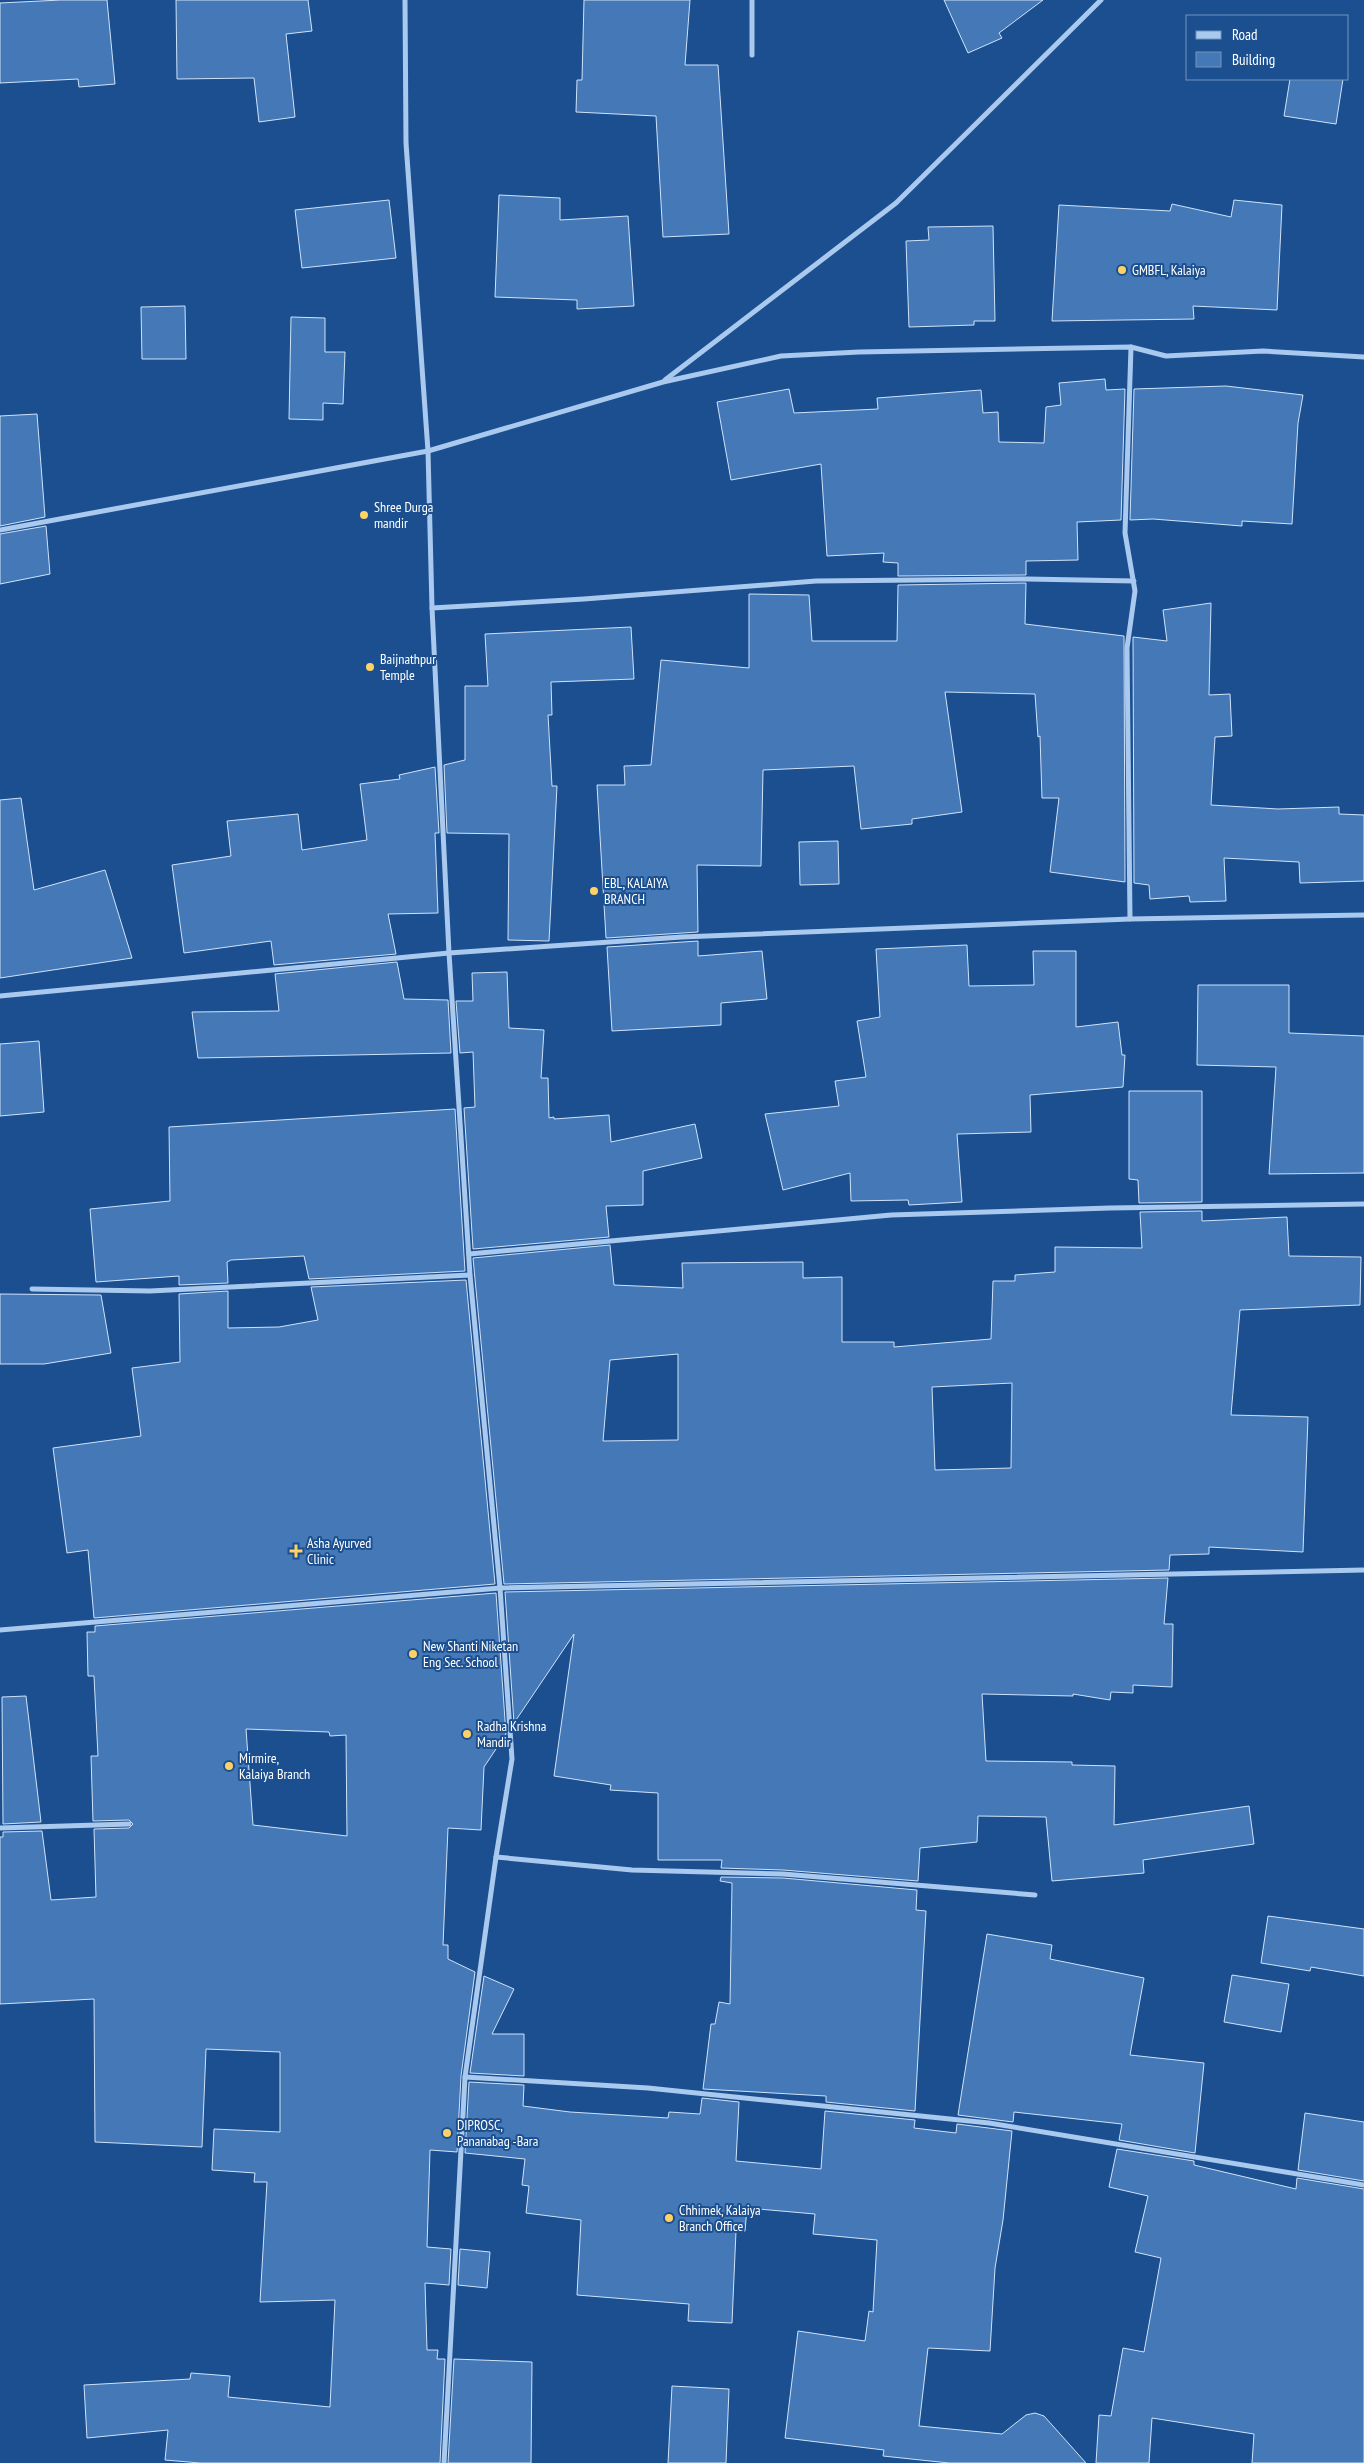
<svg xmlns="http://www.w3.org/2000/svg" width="1364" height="2463" font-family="'PT Sans Narrow',sans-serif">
  <rect width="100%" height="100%" fill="#1b4f8f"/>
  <!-- building -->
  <g fill="#4478b7" stroke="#cfe3fa" fill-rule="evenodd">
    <polygon points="61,0 107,0 115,84 79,87 78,79 0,83 0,3"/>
    <polygon points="176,0 308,0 312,31 286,34 295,117 259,122 254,78 177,79"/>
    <polygon points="584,0 690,0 685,65 718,65 729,234 663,237 656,116 576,112 577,80 582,80"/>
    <polygon points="944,0 1043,0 999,33 1002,38 968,53"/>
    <polygon points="1290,79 1343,79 1336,124 1284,116"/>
    <polygon points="499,195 560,198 560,220 628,216 634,306 577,309 577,300 495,297"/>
    <polygon points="389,200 396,258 302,268 295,210"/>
    <polygon points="1234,200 1282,205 1277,310 1193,306 1194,319 1052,321 1059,205 1170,211 1172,204 1231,217"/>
    <polygon points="993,226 995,321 974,321 974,325 909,327 906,241 929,240 928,227"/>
    <polygon points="185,306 186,359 142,359 141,307"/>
    <polygon points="291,317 325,318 325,352 345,352 343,404 323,403 323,420 289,419"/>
    <polygon points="1105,379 1106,390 1125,389 1121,520 1077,522 1078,560 1026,561 1026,575 898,576 898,563 883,562 884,553 827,556 821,464 731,480 717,402 789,389 794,413 878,409 877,398 981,390 983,413 998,412 999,442 1044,443 1046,407 1061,405 1059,383"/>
    <polygon points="1226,386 1303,395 1298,423 1292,524 1242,521 1242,526 1153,519 1130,520 1134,389"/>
    <polygon points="37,414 45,517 0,526 0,416"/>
    <polygon points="46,526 50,574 0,584 0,534"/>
    <polygon points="1026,583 1025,624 1124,636 1125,882 1050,872 1059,798 1042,798 1040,736 1038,737 1035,694 945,692 962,812 912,819 912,824 861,829 854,766 763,770 761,866 697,865 698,932 606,938 597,785 625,785 624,766 651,765 661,660 749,668 749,594 809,595 812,641 897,641 898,585"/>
    <polygon points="1211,603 1209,695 1230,694 1232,736 1215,737 1211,805 1278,809 1339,807 1339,814 1364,815 1364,881 1300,883 1299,862 1224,858 1226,901 1190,902 1189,896 1150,899 1149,885 1134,883 1133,637 1167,641 1163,610"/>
    <polygon points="631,627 634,679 551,682 552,715 548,715 552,786 557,786 549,941 508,940 509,834 447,833 444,765 465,760 465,686 488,686 485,634"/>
    <polygon points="435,767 439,833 435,833 438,913 388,914 396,954 274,965 271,941 184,953 172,865 231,856 227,821 298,814 302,850 367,840 360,784 400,779 399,775"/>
    <polygon points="21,798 34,890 105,870 132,958 0,978 0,800"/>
    <polygon points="838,841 839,884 800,885 799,842"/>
    <polygon points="698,941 698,956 762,951 767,999 721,1003 721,1025 612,1031 607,947"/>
    <polygon points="967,945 969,986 1034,985 1033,951 1076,951 1076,1027 1118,1022 1122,1055 1125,1055 1123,1087 1030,1095 1031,1132 957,1134 962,1202 909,1205 908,1200 851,1201 850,1173 783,1190 765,1114 839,1106 835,1081 866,1077 857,1021 880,1017 876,949"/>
    <polygon points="397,962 404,999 448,1000 451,1053 198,1058 192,1012 279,1011 275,974"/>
    <polygon points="507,972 509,1028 544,1030 541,1078 548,1078 549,1118 554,1117 554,1119 609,1115 611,1142 695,1124 702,1158 643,1171 643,1205 606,1206 609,1237 473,1249 464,1108 475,1107 473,1052 460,1053 456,1001 473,1001 472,973"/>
    <polygon points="1198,985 1289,985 1289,1033 1364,1036 1364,1173 1269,1174 1276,1067 1197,1065"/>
    <polygon points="39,1041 44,1112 0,1116 0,1044"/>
    <polygon points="1129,1091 1202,1091 1202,1202 1139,1203 1138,1180 1129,1179"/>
    <polygon points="455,1109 465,1271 309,1279 304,1256 231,1260 227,1262 228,1283 179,1285 179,1276 96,1282 90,1209 170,1201 169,1127"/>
    <path d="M1202 1211V1221L1287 1217 1289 1256 1361 1257 1360 1305 1240 1310 1231 1415 1308 1417 1303 1552 1209 1547V1554L1170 1555 1169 1570 504 1584 473 1258 610 1245 614 1285 683 1288 682 1263 803 1262V1278L842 1277V1342H894V1347L991 1339 993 1281H1015V1275L1055 1272V1247L1142 1248 1140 1212ZM678 1354V1440L603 1441 610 1360ZM1012 1383 1011 1468 935 1470 932 1387Z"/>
    <polygon points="466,1280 495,1584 94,1618 88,1550 67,1553 53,1448 141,1436 132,1368 180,1362 179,1294 228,1291 228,1328 279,1327 318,1320 311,1287"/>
    <polygon points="0,1294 101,1295 111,1353 44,1364 0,1364"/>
    <polygon points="1168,1578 1164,1624 1173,1624 1172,1687 1133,1685 1133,1693 1111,1692 1110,1700 1073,1694 1073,1696 982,1694 986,1761 1072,1762 1072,1765 1115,1766 1114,1825 1249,1806 1254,1844 1143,1860 1144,1873 1052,1881 1046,1817 978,1816 977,1842 920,1848 918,1881 783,1870 721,1868 722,1860 658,1860 658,1793 610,1790 611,1785 554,1776 574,1634 514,1723 505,1592"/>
    <path d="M496 1593 506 1734 484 1767 481 1830 448 1828 443 1945H448V1959L475 1972 461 2076 457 2152 430 2150 427 2247 451 2249 449 2285 425 2283 427 2350H438L437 2359H445L440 2463H200L165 2460 168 2430 87 2438 84 2385 190 2379 191 2373 230 2376 228 2397 330 2407 335 2300 260 2302 267 2182H254L255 2173 212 2170 214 2129 280 2132V2052L206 2049 202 2147 95 2142 94 1999 0 2004V1837H3V1832L42 1831 51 1900 96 1897 94 1829 129 1828 133 1824 129 1820 93 1821 91 1756H98L94 1676H88L87 1632H95V1626ZM246 1729 329 1732 330 1736 346 1735 347 1836 253 1825Z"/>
    <polygon points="26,1696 41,1822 3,1824 2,1697"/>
    <polygon points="721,1877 783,1878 917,1890 916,1910 926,1911 915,2111 826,2102 826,2096 703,2089 711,2024 715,2024 719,2002 730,2004 732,1883 720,1881"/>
    <polygon points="1268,1916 1364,1929 1364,1976 1311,1967 1310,1971 1261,1963"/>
    <polygon points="987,1934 1052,1945 1050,1959 1144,1978 1130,2055 1204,2063 1195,2153 1119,2140 1122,2124 1014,2112 1013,2122 958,2115"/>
    <polygon points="1232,1975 1289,1984 1281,2032 1224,2022"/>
    <polygon points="484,1976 514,1989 492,2034 524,2034 524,2076 470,2073"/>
    <polygon points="469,2082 524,2085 523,2106 570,2112 668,2118 669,2112 700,2114 702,2098 739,2102 736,2161 821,2169 825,2111 915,2120 914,2128 956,2133 957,2124 1012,2131 1003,2220 995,2268 990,2351 928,2348 919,2426 1002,2434 1026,2415 1035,2413 1044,2416 1086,2463 949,2463 883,2456 884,2450 785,2438 798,2331 865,2341 869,2311 873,2312 877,2240 813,2234 815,2214 747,2208 745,2231 736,2231 732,2323 688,2321 689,2304 577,2295 581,2220 526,2213 529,2186 522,2185 525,2159 465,2153"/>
    <polygon points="1305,2113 1364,2122 1364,2181 1298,2170"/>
    <polygon points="1117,2149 1194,2161 1194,2165 1296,2189 1297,2178 1364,2189 1364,2463 1252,2463 1254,2434 1152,2418 1149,2463 1096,2463 1099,2415 1111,2416 1123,2348 1144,2352 1161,2258 1135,2252 1148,2196 1109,2187"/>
    <polygon points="460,2249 490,2252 487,2288 458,2285"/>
    <polygon points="454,2359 532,2362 531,2463 448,2463"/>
    <polygon points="672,2386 729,2389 726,2463 668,2463"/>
  </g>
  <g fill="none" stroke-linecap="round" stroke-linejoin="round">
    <!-- minor -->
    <g stroke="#a9c9ee" stroke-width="5">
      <polyline points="405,0 406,143 428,451 432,608 449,953 470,1275 500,1588 512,1759 496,1857 465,2077 444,2463"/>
      <polyline points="752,55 752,0"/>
      <polyline points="665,380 896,203 1101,0"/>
      <polyline points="0,530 428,451 663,382 781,356 859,352 1131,347 1166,356 1263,351 1364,357"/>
      <polyline points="432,608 584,599 816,581 1027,579 1134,581"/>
      <polyline points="1130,919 1127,648 1135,591 1125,533 1131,347"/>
      <polyline points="0,996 449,953 682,937 1130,919 1364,915"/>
      <polyline points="469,1254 891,1215 1110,1208 1364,1204"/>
      <polyline points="32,1289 150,1291 470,1275"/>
      <polyline points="0,1630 500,1588 1364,1570"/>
      <polyline points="0,1828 129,1824"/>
      <polyline points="496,1857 632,1870 783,1874 1035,1895"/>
      <polyline points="465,2077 648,2088 989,2123 1364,2185"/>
    </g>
  </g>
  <!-- markers -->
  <g fill="#ffd166" stroke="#1b4f8f" stroke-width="2">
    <circle cx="1122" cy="270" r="5"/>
    <circle cx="364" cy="515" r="5"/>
    <circle cx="370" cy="667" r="5"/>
    <circle cx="594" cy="891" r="5"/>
    <path d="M293.5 1543.5h5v5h5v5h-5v5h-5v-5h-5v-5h5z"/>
    <circle cx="413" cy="1654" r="5"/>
    <circle cx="467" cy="1734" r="5"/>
    <circle cx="229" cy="1766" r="5"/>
    <circle cx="447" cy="2133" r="5"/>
    <circle cx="669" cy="2218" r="5"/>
  </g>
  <g text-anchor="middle" stroke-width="4" stroke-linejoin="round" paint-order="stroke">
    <!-- poi labels -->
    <g font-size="14" fill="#fff" stroke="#1b4f8f" text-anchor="start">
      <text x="1132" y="275">GMBFL, Kalaiya</text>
      <text x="374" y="512">Shree Durga<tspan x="374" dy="16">mandir</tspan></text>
      <text x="380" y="664">Baijnathpur<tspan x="380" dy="16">Temple</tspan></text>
      <text x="604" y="888">EBL, KALAIYA<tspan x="604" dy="16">BRANCH</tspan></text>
      <text x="307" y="1548">Asha Ayurved<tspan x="307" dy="16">Clinic</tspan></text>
      <text x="423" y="1651">New Shanti Niketan<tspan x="423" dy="16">Eng Sec. School</tspan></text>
      <text x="477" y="1731">Radha Krishna<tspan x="477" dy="16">Mandir</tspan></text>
      <text x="239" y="1763">Mirmire,<tspan x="239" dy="16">Kalaiya Branch</tspan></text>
      <text x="457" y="2130">DIPROSC,<tspan x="457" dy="16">Pananabag -Bara</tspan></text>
      <text x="679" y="2215">Chhimek, Kalaiya<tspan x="679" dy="16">Branch Office</tspan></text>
    </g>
  </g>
  <!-- legend -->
  <rect x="1186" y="15" width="162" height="65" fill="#1b4f8f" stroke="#7695bc"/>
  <rect x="1196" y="31" width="25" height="8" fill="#a9c9ee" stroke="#7695bc"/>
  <text x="1232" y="40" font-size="15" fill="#ffffff">Road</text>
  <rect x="1196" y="52" width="25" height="15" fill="#4478b7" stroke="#7695bc"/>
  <text x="1232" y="65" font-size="15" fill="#ffffff">Building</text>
</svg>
